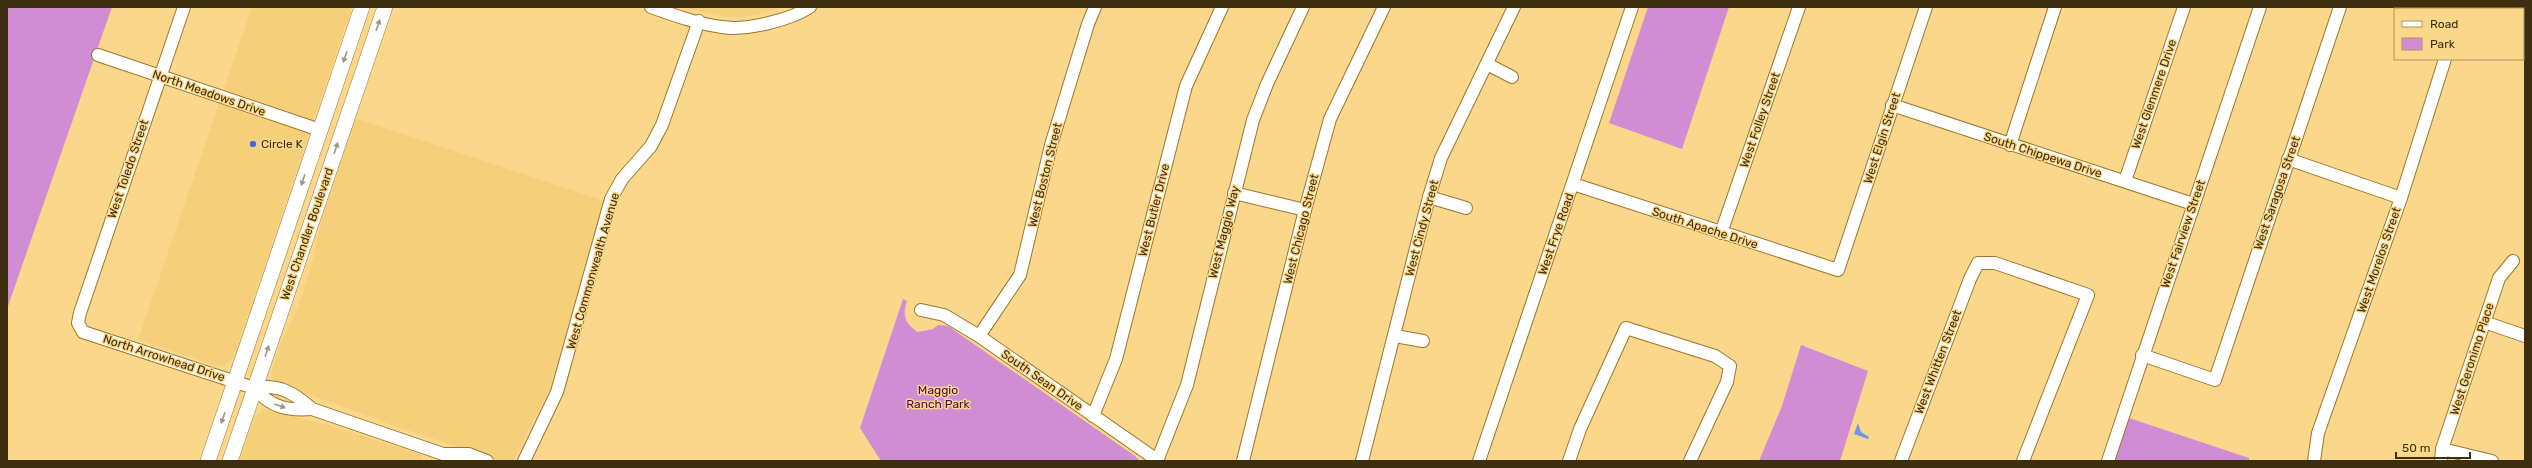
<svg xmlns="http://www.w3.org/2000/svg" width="2532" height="468" font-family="Rubik,sans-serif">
  <rect width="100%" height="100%" fill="#fad78b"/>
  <!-- built -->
  <g fill="#f6cf7b">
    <polygon points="252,7 352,7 234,356 225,365 217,366 138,340"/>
    <polygon points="682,7 785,7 746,17 723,17"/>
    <polygon points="355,118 605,201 549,390 513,461 500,461 389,424 276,382 271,375 279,346 297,310 313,260 321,222"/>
    <polygon points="264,409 331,426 422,455 420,461 240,461 254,418"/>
  </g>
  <!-- green -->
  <g fill="#d08dd3">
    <polygon points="7,7 112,7 7,309"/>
    <polygon points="1648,7 1729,7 1682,149 1609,123"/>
    <path d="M903 299 907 301C902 315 905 324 918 332L933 329 938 325 948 326 1135 456 1140 461H881L860 428Z"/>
    <polygon points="1801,345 1868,371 1840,461 1759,461 1782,406"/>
    <polygon points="2123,416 2249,458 2249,461 2108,461"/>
  </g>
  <!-- water -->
  <polygon fill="#7095ea" points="1858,423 1861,432 1869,437 1868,439 1854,434"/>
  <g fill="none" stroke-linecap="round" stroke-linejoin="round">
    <defs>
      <g id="minor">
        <path d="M184 7 80 313 78 323 83 332 254 388C279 384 293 392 312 409L443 454H469L487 461"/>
        <path d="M651 7C673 15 698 24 722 27 746 31 790 20 810 7"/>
        <polyline points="2462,9 2462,7"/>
        <polyline points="98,55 320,130"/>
        <polyline points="1487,64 1512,77"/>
        <polyline points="1892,105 2193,204"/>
        <polyline points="2010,145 2055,7"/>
        <polyline points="2288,159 2401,198"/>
        <polyline points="2125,181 2184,7"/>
        <polyline points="1573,184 1838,270 1926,7"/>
        <polyline points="1234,193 1305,210"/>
        <polyline points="1429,197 1466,208"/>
        <polyline points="1721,233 1799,7"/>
        <polyline points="921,310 944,315 979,336 1157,460"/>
        <polyline points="2484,322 2525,336"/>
        <polyline points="979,336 1020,275 1051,145 1088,24 1095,7"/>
        <polyline points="1395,336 1423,341"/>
        <polyline points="2142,355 2215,380 2340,7"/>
        <path d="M254 388C271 407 286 411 312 409"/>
        <polyline points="1093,416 1116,359 1186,86 1222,7"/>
        <polyline points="2442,449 2492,461"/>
        <polyline points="524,461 557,392 611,199 622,179 651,146 662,125 699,21"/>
        <polyline points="1157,461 1187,385 1253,120 1267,84 1303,7"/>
        <polyline points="1243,461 1305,210 1330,119 1384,7"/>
        <polyline points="1362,461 1429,197 1441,158 1514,7"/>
        <polyline points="1479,461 1632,7"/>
        <polyline points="1569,461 1580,429 1626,328 1715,356 1730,366 1727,382 1690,461"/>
        <polyline points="1901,461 1970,279 1978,263 1995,263 2088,295 2023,461"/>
        <polyline points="2108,461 2260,7"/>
        <polyline points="2314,461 2318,433 2401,198 2445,59"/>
        <polyline points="2441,461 2442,449 2499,278 2513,261"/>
      </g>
      <g id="major">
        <polyline points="208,461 362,7"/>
        <polyline points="230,461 385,7"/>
      </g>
    </defs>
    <!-- minor casing -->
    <use href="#minor" stroke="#99782b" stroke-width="14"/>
    <!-- major casing -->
    <use href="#major" stroke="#99782b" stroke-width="16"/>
    <!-- minor -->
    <use href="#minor" stroke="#fff" stroke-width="12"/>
    <!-- major -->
    <use href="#major" stroke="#fff" stroke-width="15"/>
  </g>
  <!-- one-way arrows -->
  <defs><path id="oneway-solid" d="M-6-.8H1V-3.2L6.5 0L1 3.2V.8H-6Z"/></defs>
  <g fill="#9e9686">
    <use href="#oneway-solid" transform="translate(378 25) rotate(-71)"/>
    <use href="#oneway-solid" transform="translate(345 57) rotate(109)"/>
    <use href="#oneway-solid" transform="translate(336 148) rotate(-71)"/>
    <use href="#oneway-solid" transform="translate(303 180) rotate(108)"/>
    <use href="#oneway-solid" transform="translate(267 351) rotate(-71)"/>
    <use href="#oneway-solid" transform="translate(280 406) rotate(20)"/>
    <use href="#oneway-solid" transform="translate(223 418) rotate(109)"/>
  </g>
  <!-- markers -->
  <circle fill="#426ddf" stroke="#fad78b" stroke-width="1.5" cx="253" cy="144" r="4"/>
  <g text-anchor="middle" stroke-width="3" stroke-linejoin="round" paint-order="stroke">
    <!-- street labels -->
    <g font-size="12" fill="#3c2e0e" stroke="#fad78b">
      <text transform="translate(209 93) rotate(19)" y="4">North Meadows Drive</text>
      <text transform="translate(2154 94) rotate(-71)" y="4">West Glenmere Drive</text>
      <text transform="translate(1760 120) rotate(-71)" y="4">West Folley Street</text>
      <text transform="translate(1882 138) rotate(-72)" y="4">West Elgin Street</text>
      <text transform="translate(2043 155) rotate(18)" y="4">South Chippewa Drive</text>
      <text transform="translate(128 169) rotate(-71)" y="4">West Toledo Street</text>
      <text transform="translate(1045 175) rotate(-76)" y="4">West Boston Street</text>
      <text transform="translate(2277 193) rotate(-71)" y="4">West Saragosa Street</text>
      <text transform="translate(1154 210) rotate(-76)" y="4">West Butler Drive</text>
      <text transform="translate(1422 228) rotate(-75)" y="4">West Cindy Street</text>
      <text transform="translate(1705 228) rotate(18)" y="4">South Apache Drive</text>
      <text transform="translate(1301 229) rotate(-76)" y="4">West Chicago Street</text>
      <text transform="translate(1224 232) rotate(-76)" y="4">West Maggio Way</text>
      <text transform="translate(307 234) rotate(-71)" y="4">West Chandler Boulevard</text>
      <text transform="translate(1556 234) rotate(-71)" y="4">West Frye Road</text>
      <text transform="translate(2183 234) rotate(-71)" y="4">West Fairview Street</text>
      <text transform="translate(2379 260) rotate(-71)" y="4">West Morelos Street</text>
      <text transform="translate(593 271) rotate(-74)" y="4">West Commonwealth Avenue</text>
      <text transform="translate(164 358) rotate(18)" y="4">North Arrowhead Drive</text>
      <text transform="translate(2472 359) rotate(-72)" y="4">West Geronimo Place</text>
      <text transform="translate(1938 362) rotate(-69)" y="4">West Whitten Street</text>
      <text transform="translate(1042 380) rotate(35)" y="4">South Sean Drive</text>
    </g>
    <!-- poi labels -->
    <g font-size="12" fill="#3c2e0e" stroke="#fad78b" text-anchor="start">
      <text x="261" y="148">Circle K</text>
    </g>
    <!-- park labels -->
    <g font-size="12" fill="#4a054e" stroke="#fad78b">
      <text x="938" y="394">Maggio<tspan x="938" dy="14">Ranch Park</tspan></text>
    </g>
  </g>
  <!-- border -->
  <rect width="2532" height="468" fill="none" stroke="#3c2e0e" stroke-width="16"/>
  <!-- legend -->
  <rect x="2394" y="8" width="130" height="52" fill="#fad78b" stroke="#ae9359"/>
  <rect x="2402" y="21" width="20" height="6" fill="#ffffff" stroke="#ae9359"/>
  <text x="2430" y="28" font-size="12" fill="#3c2e0e">Road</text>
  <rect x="2402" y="38" width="20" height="12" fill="#d08dd3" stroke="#ae9359"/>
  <text x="2430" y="48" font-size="12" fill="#3c2e0e">Park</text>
  <!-- scale -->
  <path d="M2396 452v6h74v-6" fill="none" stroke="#3c2e0e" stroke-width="2"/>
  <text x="2402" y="452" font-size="12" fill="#3c2e0e" stroke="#fad78b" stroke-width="3" paint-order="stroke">50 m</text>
</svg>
